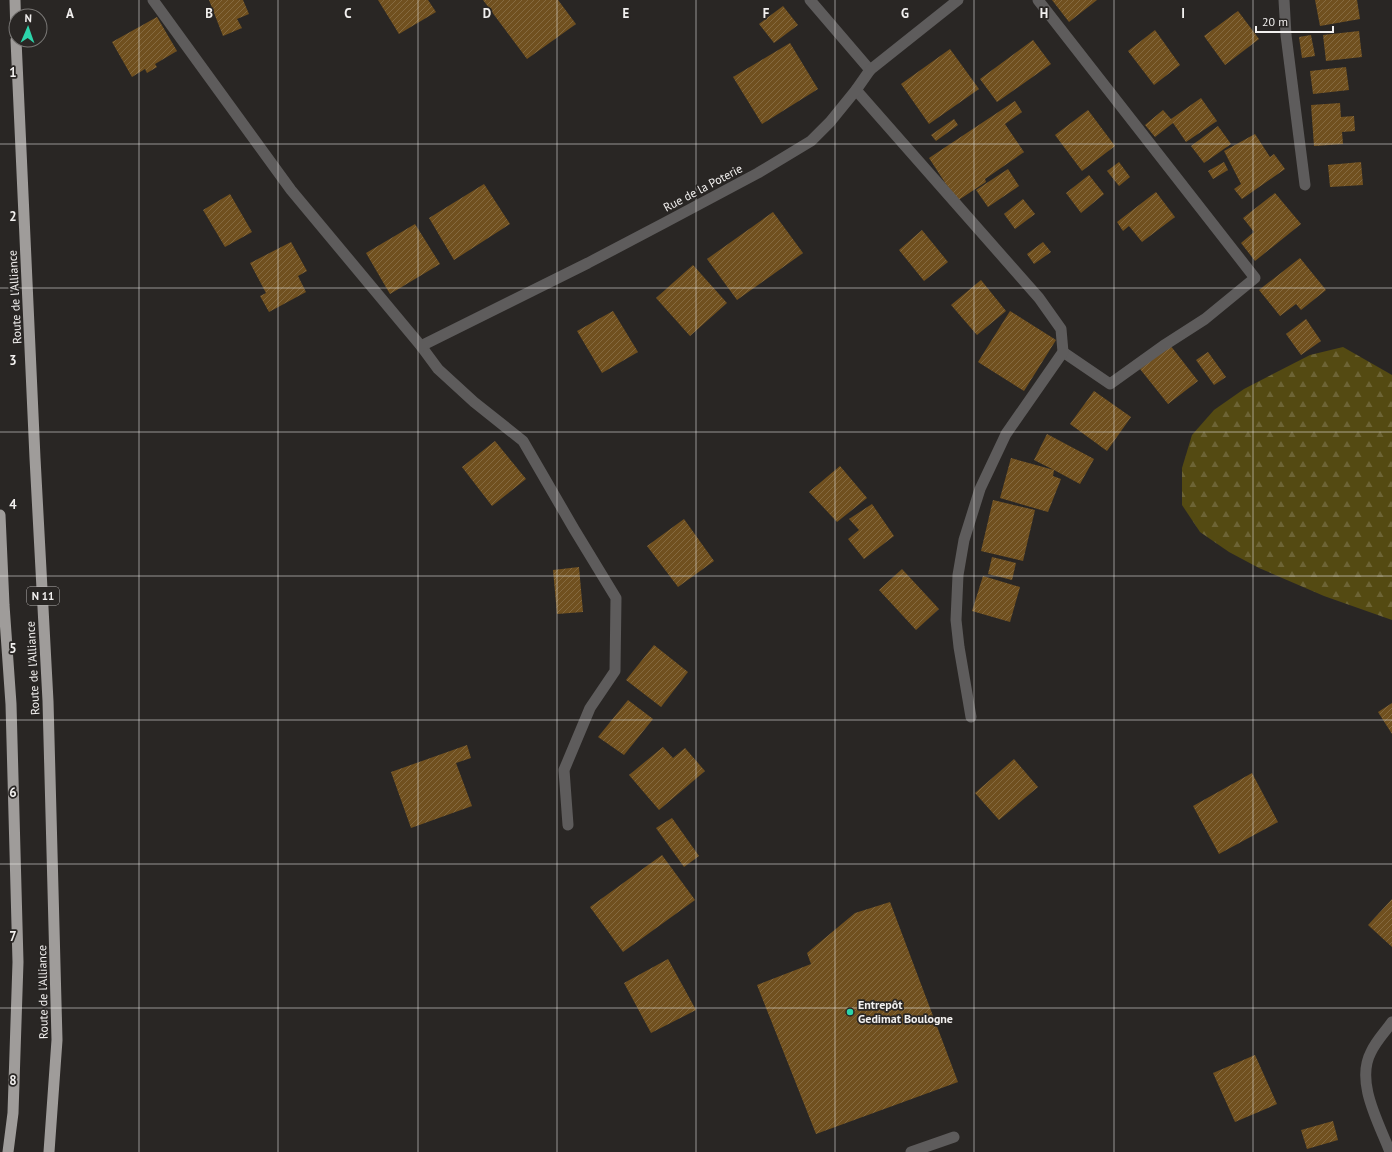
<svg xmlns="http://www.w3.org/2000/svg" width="1392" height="1152" font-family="'PT Sans',sans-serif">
  <defs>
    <pattern id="forest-firs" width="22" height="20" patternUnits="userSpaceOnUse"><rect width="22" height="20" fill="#544a12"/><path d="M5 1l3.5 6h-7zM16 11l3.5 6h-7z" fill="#6d6435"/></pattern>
    <pattern id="building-hatch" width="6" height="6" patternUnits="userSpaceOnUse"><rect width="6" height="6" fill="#70501f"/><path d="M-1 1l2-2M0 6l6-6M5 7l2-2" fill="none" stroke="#856a40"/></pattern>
  </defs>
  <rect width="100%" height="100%" fill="#292624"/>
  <!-- forest -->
  <polygon fill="url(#forest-firs)" points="1343,347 1392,375 1392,620 1324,596 1259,568 1229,552 1200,532 1182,505 1182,468 1192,435 1214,410 1244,389 1310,355"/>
  <!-- building -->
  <g fill="url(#building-hatch)">
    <polygon points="209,0 243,0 249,14 237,19 242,28 223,36"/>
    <polygon points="378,0 428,0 436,12 399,34"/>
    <polygon points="483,0 558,0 576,24 527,59"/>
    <polygon points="1052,0 1097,0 1069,22"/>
    <polygon points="1315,0 1357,0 1360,19 1320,26"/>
    <polygon points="783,6 798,25 774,43 759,24"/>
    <polygon points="1238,11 1259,39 1225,65 1204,36"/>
    <polygon points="157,17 177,51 155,64 157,67 147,73 145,69 132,77 112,42"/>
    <polygon points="1155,30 1180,65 1154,85 1128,51"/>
    <polygon points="1359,31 1362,57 1326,61 1323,35"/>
    <polygon points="1311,35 1315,56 1302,58 1299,37"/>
    <polygon points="1033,40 1051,64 997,102 980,79"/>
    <polygon points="790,43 818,89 762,124 733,77"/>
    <polygon points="950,49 979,89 929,124 901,84"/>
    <polygon points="1346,67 1349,90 1313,94 1310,71"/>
    <polygon points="1201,98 1217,121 1186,142 1173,123 1155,137 1145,125 1163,110 1171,119"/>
    <polygon points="1015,101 1022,112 1005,124 1024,152 985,179 986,182 957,201 929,158"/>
    <polygon points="1340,103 1341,117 1354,116 1355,131 1342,132 1343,144 1314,146 1311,105"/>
    <polygon points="1088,110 1115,146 1082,171 1055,135"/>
    <polygon points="954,119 958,125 936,141 931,135"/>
    <polygon points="1218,126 1231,144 1204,163 1191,146"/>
    <polygon points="1255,134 1270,157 1274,154 1285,169 1242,199 1234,189 1241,184 1224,151"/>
    <polygon points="1119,162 1130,177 1119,186 1107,171"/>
    <polygon points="1224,162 1228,170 1213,179 1208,171"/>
    <polygon points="1361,162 1363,185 1330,187 1328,165"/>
    <polygon points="1008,169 1019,186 988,207 976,190"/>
    <polygon points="1089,175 1104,194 1081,213 1066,193"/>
    <polygon points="484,184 510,224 454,260 429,218"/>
    <polygon points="1156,192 1175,217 1142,242 1129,226 1123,231 1117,222"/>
    <polygon points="1275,193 1301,224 1255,261 1241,243 1254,232 1243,218"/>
    <polygon points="230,194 252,232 225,247 203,210"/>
    <polygon points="1023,199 1035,214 1015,229 1004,214"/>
    <polygon points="773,212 803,253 737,300 707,259"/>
    <polygon points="415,224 440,264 390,294 366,253"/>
    <polygon points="922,230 948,262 924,281 899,250"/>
    <polygon points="291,242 307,271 298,276 306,292 269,312 260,296 266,293 250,263"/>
    <polygon points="1043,242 1051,252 1034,264 1027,254"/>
    <polygon points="1300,258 1326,290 1301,310 1296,304 1280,316 1259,290"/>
    <polygon points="693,265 727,303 690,336 656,298"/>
    <polygon points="981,280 1006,311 977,335 951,305"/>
    <polygon points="613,311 638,352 602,373 577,331"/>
    <polygon points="1010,311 1056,340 1024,391 978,362"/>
    <polygon points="1306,319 1321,341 1301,355 1286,334"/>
    <polygon points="1170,345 1198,381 1168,404 1140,369"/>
    <polygon points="1208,352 1226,377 1214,385 1196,360"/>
    <polygon points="1094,391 1131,417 1107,451 1070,424"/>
    <polygon points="1047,434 1094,459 1080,484 1054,470 1053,476 1061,479 1048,512 1000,498 1011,458 1054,470 1034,460"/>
    <polygon points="495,441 526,479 492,506 462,467"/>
    <polygon points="840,466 867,498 837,522 809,492"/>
    <polygon points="993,500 1035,510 1023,561 981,551"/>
    <polygon points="872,504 894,536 864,559 848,539 859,530 849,519"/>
    <polygon points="684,519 714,561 678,587 647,546"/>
    <polygon points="992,557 1016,563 1012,580 988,574"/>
    <polygon points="579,567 583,612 557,614 553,570"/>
    <polygon points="902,569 939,609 916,630 879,590"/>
    <polygon points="983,576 1020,587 1010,622 972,611"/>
    <polygon points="654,645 688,672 661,707 626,680"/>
    <polygon points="628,700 653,719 624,755 598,737"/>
    <polygon points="1392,703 1392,734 1378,712"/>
    <polygon points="467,745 471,758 456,763 472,806 411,828 391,772"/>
    <polygon points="663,747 673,758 685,748 705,771 659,810 629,775"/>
    <polygon points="1014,759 1038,787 999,820 975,793"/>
    <polygon points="1252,773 1278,822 1219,854 1193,806"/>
    <polygon points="672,818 699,856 684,867 656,828"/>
    <polygon points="662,855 695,900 623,952 590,907"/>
    <polygon points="1392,899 1392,947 1368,925"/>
    <polygon points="890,902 958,1082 816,1134 757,985 811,964 807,953 855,913"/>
    <polygon points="668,959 696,1010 651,1033 624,983"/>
    <polygon points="1255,1055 1277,1104 1235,1122 1213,1073"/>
    <polygon points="1333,1121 1338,1140 1307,1149 1301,1130"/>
  </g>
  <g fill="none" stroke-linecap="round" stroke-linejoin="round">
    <!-- service -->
    <polyline stroke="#5e5c5c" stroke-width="11" points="911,1152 954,1137"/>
    <!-- minor -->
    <g stroke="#5e5c5c" stroke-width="11">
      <polyline points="153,0 291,190 421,346 438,369 474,402 523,441 574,529 616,598 615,671 590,708 564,770 568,825"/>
      <polyline points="810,0 870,70"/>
      <polyline points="1038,0 1255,278 1205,319 1163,346 1110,384 1063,352"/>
      <polyline points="1284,0 1286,35 1305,185"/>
      <polyline points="856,90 1039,298 1061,329 1063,352 1006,434 980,489 964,540 958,575 956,620 959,647 971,717"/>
      <polyline points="421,346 588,263 666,222 758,173 811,141 830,122 856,90 870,70 958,0"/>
      <path d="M1390 1152C1379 1123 1355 1082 1371 1052 1376 1041 1385 1032 1392 1022"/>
    </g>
    <!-- trunk -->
    <g stroke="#9f9c9a" stroke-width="11">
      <polyline points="15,0 16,35"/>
      <polyline points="16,40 35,458 48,701 57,1040 49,1152"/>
      <polyline points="0,515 4,605 11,704 18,962 13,1113 8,1152"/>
    </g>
  </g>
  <!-- grid -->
  <path fill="none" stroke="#f2f0ef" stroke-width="1" stroke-opacity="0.55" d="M139 0V1152M278 0V1152M418 0V1152M557 0V1152M696 0V1152M835 0V1152M974 0V1152M1114 0V1152M1253 0V1152M0 144H1392M0 288H1392M0 432H1392M0 576H1392M0 720H1392M0 864H1392M0 1008H1392"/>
  <!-- markers -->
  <circle fill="#2cd5ab" stroke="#292624" stroke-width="1.5" cx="850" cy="1012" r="4"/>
  <g text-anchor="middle" stroke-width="3.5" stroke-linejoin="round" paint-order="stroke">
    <!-- shield labels -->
    <rect fill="#292624" stroke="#b6b3b2" stroke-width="1" x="27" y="587" width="32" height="18" rx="3"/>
    <g font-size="11" font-weight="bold" fill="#f2f0ef">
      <text x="43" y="600">N 11</text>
    </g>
    <!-- street labels -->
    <g font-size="12" fill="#f2f0ef" stroke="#292624">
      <text transform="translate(703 188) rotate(-28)" y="4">Rue de la Poterie</text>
      <text transform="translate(15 297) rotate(-93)" y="4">Route de l'Alliance</text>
      <text transform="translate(33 668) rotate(-93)" y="4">Route de l'Alliance</text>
      <text transform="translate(43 992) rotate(-91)" y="4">Route de l'Alliance</text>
    </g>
    <!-- poi labels -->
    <g font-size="12" font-weight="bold" fill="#f2f0ef" stroke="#292624" text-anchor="start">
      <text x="858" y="1009">Entrepôt<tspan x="858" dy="14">Gedimat Boulogne</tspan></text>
    </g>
  </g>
  <g font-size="13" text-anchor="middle" font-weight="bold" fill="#f2f0ef" stroke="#292624" stroke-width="3.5" stroke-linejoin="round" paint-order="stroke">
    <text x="70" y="18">A</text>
    <text x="209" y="18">B</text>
    <text x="348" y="18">C</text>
    <text x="487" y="18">D</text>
    <text x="626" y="18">E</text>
    <text x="766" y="18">F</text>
    <text x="905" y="18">G</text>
    <text x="1044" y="18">H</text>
    <text x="1183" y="18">I</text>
    <text x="13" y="77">1</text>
    <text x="13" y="221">2</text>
    <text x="13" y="365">3</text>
    <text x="13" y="509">4</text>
    <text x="13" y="653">5</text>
    <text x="13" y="797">6</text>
    <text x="13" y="941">7</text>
    <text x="13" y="1085">8</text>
  </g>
  <!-- north arrow -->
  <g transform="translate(28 28) rotate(2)"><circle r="19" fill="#292624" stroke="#797775"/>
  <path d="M0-3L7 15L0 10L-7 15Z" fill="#2cd5ab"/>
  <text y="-6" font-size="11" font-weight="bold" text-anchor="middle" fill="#f2f0ef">N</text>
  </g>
  <!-- scale -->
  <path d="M1256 26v6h77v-6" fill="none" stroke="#f2f0ef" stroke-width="2"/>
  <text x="1262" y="26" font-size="12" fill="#f2f0ef" stroke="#292624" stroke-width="3" paint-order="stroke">20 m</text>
</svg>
